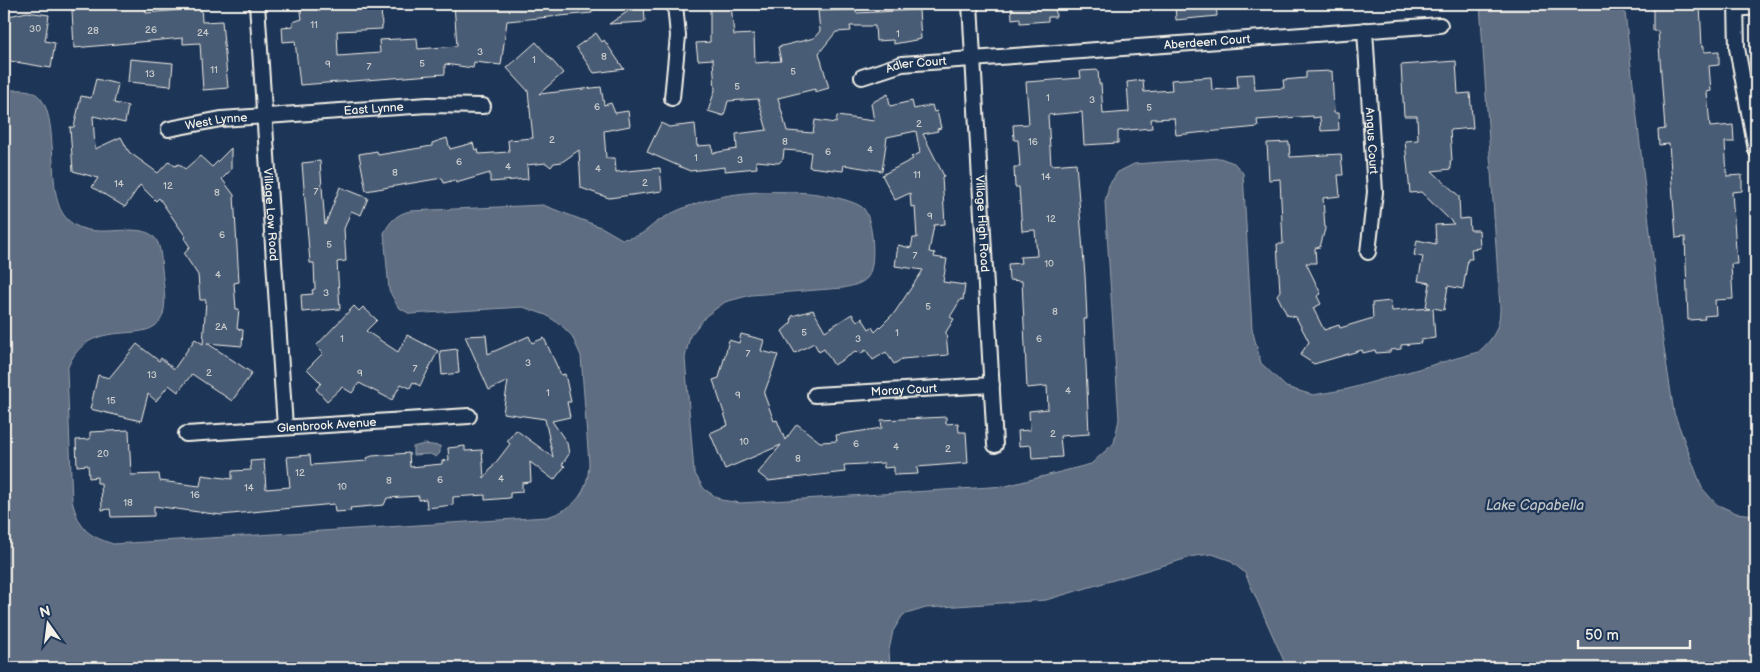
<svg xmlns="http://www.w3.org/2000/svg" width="1760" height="672" font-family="'Balsamiq Sans',sans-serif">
  <rect width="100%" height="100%" fill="#1d3557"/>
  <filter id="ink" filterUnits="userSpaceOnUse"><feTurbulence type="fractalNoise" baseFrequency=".02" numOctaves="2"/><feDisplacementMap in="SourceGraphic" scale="10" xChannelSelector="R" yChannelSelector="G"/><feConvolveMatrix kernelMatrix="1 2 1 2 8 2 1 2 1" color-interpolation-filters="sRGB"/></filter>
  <g filter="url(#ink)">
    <!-- water -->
    <g fill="#5e6d82" stroke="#9aa2ab">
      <path d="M1480 4H1624L1661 328 1674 413 1702 488 1716 504 1736 513 1756 515V668H1287L1245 573 1229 560 1212 554 1195 556 1046 600 926 608 903 615 893 631 889 650 890 668H769L753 662 653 668H4V91C12 90 22 89 30 91 64 101 44 186 63 214 87 250 145 213 158 243 161 251 161 260 162 269 163 283 167 300 163 314 152 351 88 310 67 370L72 501C80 529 86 535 113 544L547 517C575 509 588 493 589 463L581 356 572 336 561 325 546 315 523 307 410 314 398 307 389 290 384 233C390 221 397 214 410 211L543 205 603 228 622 239C646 237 646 227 665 217 673 212 683 208 692 205 729 191 771 190 809 193 821 194 856 200 864 209 873 220 877 267 867 278 860 285 851 286 843 288L751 295 725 302 706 316 690 336 685 358 694 472 704 489 721 500 741 503 1006 486 1091 464 1114 443 1119 419 1105 202 1109 185 1118 172 1134 164 1220 158 1234 163 1243 173 1252 329 1261 363 1286 387 1313 395 1348 389 1478 352C1494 339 1500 327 1500 307Z"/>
      <polygon points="424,444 440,446 440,453 436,457 430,454 413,455 413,447"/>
    </g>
    <!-- building -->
    <g fill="#485b74" stroke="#f4f1e8">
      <polygon points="107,4 145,4 146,13 181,10 181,4 201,4 202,22 222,21 228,88 203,90 200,43 183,44 183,38 74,48 72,10 107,8"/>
      <polygon points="300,4 381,4 382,29 337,31 338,56 380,53 379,40 417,38 418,49 457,46 454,4 592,4 592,13 507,21 501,65 474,62 473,68 445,64 445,74 300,85 295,41 283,42 282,27 293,26 293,22 302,19"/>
      <polygon points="639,4 644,4 645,22 609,24"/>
      <polygon points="710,4 731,4 734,35 754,34 755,63 781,61 778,47 814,38 820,31 818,11 856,10 856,13 919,10 921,39 894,44 893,40 876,41 875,26 850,26 851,31 836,32 819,53 829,88 815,92 815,89 778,98 787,131 813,133 815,120 836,123 837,116 874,121 871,103 888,94 890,106 912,101 914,109 932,105 934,112 937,111 941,128 937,129 938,131 923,134 944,176 942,177 945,224 934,225 929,252 935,253 934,257 947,259 943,282 965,285 963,300 961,299 950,317 954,319 946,332 948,355 902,359 894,364 886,352 873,360 866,350 860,354 857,351 834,365 824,349 819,352 814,343 795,353 782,331 791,323 792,316 813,310 825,331 852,314 857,321 862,318 869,329 872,327 875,332 895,312 923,270 895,266 898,245 911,248 913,238 917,238 915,206 911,207 910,193 895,200 882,175 913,159 911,157 920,153 916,131 887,137 882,171 844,165 843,171 809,167 811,152 784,150 783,159 779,163 756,161 757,168 725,171 725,167 690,171 647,152 661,123 669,127 695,124 697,146 712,145 713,153 737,149 736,134 767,130 758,99 728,101 724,116 708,111 715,90 713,59 698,60 696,43 710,42"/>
      <polygon points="1011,4 1055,4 1056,17 1048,17 1048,21 1020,23 1020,18 1012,19"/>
      <polygon points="1175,4 1216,4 1217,16 1176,20"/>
      <polygon points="1653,4 1700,4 1702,47 1704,46 1704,52 1719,51 1719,65 1709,66 1711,91 1707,92 1710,127 1733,125 1734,142 1725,142 1727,176 1742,175 1742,191 1732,192 1737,264 1731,264 1733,299 1715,300 1716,315 1704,316 1705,319 1688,320 1685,237 1676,238 1669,144 1659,145 1658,130 1665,129 1658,31 1653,31"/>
      <polygon points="27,12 49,15 45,41 55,43 51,68 4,60 4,17"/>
      <polygon points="596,33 602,42 604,40 624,69 594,73 576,47"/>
      <polygon points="536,42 563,73 539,94 601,87 604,105 611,103 615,113 628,111 630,126 604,131 606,158 615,158 616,172 660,168 662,191 609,198 581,188 579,150 562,162 554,163 551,167 546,163 527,165 528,179 490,182 490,173 456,183 455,180 444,183 442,178 366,191 359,154 377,151 378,155 432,146 432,143 447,138 450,149 473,143 475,150 478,149 479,154 509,152 508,140 533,138 528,91 507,68"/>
      <polygon points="130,59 173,63 171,86 128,82"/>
      <polygon points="1456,61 1458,94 1470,93 1473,128 1450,130 1452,161 1450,161 1451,169 1432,171 1459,196 1460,219 1469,218 1470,230 1479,230 1480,248 1471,249 1472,259 1468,259 1463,289 1448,286 1444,310 1433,308 1435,338 1421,340 1421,343 1401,345 1401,349 1390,350 1390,352 1376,353 1375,350 1363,353 1362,350 1314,364 1300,355 1309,342 1296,317 1287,315 1277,295 1280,291 1277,244 1283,244 1280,179 1269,180 1267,143 1289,142 1290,157 1341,154 1343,175 1338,175 1340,196 1323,198 1325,229 1320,247 1315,248 1316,263 1306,263 1321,294 1317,296 1321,304 1313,308 1324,330 1339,325 1340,328 1373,318 1372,303 1391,301 1392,311 1430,308 1426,307 1430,283 1418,281 1423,257 1414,255 1417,240 1436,244 1435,225 1454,224 1421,192 1410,193 1405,141 1418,140 1417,116 1404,116 1401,65"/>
      <polygon points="1098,70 1099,84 1101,84 1103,114 1129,112 1127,82 1143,80 1144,92 1172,90 1171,80 1211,77 1212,90 1238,88 1237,75 1254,74 1255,90 1284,88 1283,80 1306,78 1306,72 1332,71 1334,113 1338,113 1339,130 1321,131 1320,117 1313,118 1313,116 1257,120 1258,127 1176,135 1174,118 1151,119 1152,128 1118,131 1118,143 1084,145 1082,112 1048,115 1051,165 1076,163 1085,276 1087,319 1084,319 1089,434 1060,436 1062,457 1032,459 1031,445 1019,446 1018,431 1030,430 1029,411 1048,409 1047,386 1027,388 1022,281 1009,280 1008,264 1021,263 1020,257 1037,256 1035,230 1022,231 1019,187 1015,187 1014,167 1020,167 1018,140 1014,140 1013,125 1029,124 1026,82 1081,78 1080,71"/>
      <polygon points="96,79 118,84 114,103 128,106 125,123 93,116 95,149 121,137 129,152 158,173 169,161 175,166 179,164 185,169 200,156 212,167 231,148 231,170 222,179 234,195 239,282 234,283 236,309 239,309 237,329 243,330 242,346 207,343 252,373 232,401 192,374 178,392 169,385 156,401 148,394 141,421 90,409 98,375 109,378 137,344 159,361 161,358 174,369 195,339 203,344 206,300 200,300 198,275 184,254 190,247 184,238 186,237 159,198 156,201 140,185 125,207 92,187 98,178 73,171 70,127 74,127 81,96 91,98"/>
      <polygon points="320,161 325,225 340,187 368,198 361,215 351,211 344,229 346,261 337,262 340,309 302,312 301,295 313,294 312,290 315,289 314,263 310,263 302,163"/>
      <polygon points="354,306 359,311 363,307 377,320 366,331 398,352 407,335 438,351 420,386 413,382 410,388 401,384 392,400 359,383 352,393 342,387 327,401 316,389 321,383 307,369 323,353 316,346"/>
      <polygon points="741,334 764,340 761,351 778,355 764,394 774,421 777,420 785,440 797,424 820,442 837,441 836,435 882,428 881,420 946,417 946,424 958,423 959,432 966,432 968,463 917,467 918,474 894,475 894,467 884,468 884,463 844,465 845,472 768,481 758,473 781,445 725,469 710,433 728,425 713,380 719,378 729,340 739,343"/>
      <polygon points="486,335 488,354 529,336 532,343 544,338 561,375 565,374 571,402 567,402 570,417 552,421 567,443 569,454 562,465 565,466 554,480 530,462 531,482 522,483 522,492 510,493 510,498 485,500 485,495 453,497 453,505 427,508 426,499 419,500 419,496 387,498 384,505 350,508 351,511 335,512 334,504 221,515 154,506 154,516 111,517 110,509 102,510 101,483 97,483 97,477 89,478 88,465 77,466 76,440 90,439 90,432 129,430 131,475 159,474 160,481 200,486 202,475 232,479 232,471 251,470 250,461 264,460 266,489 290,487 287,457 310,455 311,465 367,461 367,458 372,456 409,453 410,467 442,464 442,461 449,460 448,448 465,446 465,451 482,450 484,478 510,444 507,441 516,430 553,457 545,419 503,413 508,381 489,390 465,336"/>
      <polygon points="457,349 459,373 442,375 440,351"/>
    </g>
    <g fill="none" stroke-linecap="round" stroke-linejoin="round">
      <defs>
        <g id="street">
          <path id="s1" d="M257 4 285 427"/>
          <path id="s2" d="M970 4 995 445"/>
          <polyline points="1736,4 1737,48 1756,150"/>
          <polyline points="1736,9 1756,7"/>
          <path id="s3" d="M1365 30 1375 192 1368 252"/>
          <path id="s4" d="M862 77 902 64 1440 25"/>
          <polyline points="672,98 678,36 675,4"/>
          <path id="s5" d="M169 129 221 119 428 105 483 106"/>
          <path id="s6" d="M815 395 992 385"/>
          <path id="s7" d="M186 434 469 416"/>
        </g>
      </defs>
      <!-- street casing -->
      <use href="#street" stroke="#f4f1e8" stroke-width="18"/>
      <!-- street -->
      <use href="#street" stroke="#1d3557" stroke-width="14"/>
    </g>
  </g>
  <g text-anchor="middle" stroke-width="4.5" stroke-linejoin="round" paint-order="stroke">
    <!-- number labels -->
    <g font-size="10" fill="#c9cccb">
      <text x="314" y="28">11</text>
      <text x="35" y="32">30</text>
      <text x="151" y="33">26</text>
      <text x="93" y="34">28</text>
      <text x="203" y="36">24</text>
      <text x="898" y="37">1</text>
      <text x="480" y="55">3</text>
      <text x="604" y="60">8</text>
      <text x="534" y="63">1</text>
      <text x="328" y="67">9</text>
      <text x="422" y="67">5</text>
      <text x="369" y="70">7</text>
      <text x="214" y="73">11</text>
      <text x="793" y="75">5</text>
      <text x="150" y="77">13</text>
      <text x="737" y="90">5</text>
      <text x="1048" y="101">1</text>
      <text x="1092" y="103">3</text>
      <text x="597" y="110">6</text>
      <text x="1149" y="111">5</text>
      <text x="919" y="127">2</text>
      <text x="552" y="143">2</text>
      <text x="785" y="145">8</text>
      <text x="1033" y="145">16</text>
      <text x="870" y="153">4</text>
      <text x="828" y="155">6</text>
      <text x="696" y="161">1</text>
      <text x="740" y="163">3</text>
      <text x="459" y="165">6</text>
      <text x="508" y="170">4</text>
      <text x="598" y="172">4</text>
      <text x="395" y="176">8</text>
      <text x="917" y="178">11</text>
      <text x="1046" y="180">14</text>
      <text x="645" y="186">2</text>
      <text x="119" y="187">14</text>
      <text x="168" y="189">12</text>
      <text x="316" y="195">7</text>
      <text x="217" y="196">8</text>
      <text x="930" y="219">9</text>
      <text x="1051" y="222">12</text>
      <text x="222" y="238">6</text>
      <text x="329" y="248">5</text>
      <text x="915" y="259">7</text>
      <text x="1049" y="267">10</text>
      <text x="218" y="278">4</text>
      <text x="326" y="296">3</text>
      <text x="928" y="310">5</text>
      <text x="1055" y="315">8</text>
      <text x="221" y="330">2A</text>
      <text x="804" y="336">5</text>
      <text x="897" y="336">1</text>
      <text x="342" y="342">1</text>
      <text x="858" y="342">3</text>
      <text x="1039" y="342">6</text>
      <text x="748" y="357">7</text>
      <text x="528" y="366">3</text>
      <text x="415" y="372">7</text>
      <text x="209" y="376">2</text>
      <text x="360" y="376">9</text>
      <text x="152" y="378">13</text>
      <text x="1068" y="394">4</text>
      <text x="548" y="396">1</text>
      <text x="738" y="398">9</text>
      <text x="111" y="404">15</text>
      <text x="1053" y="437">2</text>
      <text x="744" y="445">10</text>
      <text x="856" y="447">6</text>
      <text x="896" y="450">4</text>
      <text x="948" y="452">2</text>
      <text x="103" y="457">20</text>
      <text x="798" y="462">8</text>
      <text x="300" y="476">12</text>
      <text x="501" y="482">4</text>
      <text x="440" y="483">6</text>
      <text x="389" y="484">8</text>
      <text x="342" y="490">10</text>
      <text x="249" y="491">14</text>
      <text x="195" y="498">16</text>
      <text x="128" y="506">18</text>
    </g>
    <!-- street labels -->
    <g font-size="12" fill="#f4f1e8" stroke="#1d3557">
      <text dy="4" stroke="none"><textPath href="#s4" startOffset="348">Aberdeen Court</textPath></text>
      <text dy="4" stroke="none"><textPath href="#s4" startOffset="56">Adler Court</textPath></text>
      <text dy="4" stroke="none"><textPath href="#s5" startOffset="206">East Lynne</textPath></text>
      <text dy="4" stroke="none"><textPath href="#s5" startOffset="48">West Lynne</textPath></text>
      <text dy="4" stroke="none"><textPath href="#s3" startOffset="111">Angus Court</textPath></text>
      <text dy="4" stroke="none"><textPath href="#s1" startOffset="211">Village Low Road</textPath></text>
      <text dy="4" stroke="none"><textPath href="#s2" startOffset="220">Village High Road</textPath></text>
      <text dy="4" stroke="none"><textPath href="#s6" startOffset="89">Moray Court</textPath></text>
      <text dy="4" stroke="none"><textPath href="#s7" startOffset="141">Glenbrook Avenue</textPath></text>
    </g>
    <!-- water labels -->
    <g font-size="14" font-style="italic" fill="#c0c3c4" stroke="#1d3557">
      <text x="1535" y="510">Lake Capabella</text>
    </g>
  </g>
  <!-- margin -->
  <rect width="1760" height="672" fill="none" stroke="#1d3557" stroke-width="20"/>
  <rect x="10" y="10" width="1740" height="652" fill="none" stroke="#f4f1e8" stroke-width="2" filter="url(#ink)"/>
  <!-- north arrow -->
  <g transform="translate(48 624) rotate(346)" stroke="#1d3557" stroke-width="4" paint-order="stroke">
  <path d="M0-4L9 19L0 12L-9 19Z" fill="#f4f1e8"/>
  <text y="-8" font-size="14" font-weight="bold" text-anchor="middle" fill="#f4f1e8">N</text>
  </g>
  <!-- scale -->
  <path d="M1578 640v8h112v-8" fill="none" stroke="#f4f1e8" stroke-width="2.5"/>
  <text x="1585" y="640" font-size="15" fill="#f4f1e8" stroke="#1d3557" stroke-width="4" paint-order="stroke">50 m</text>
</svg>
